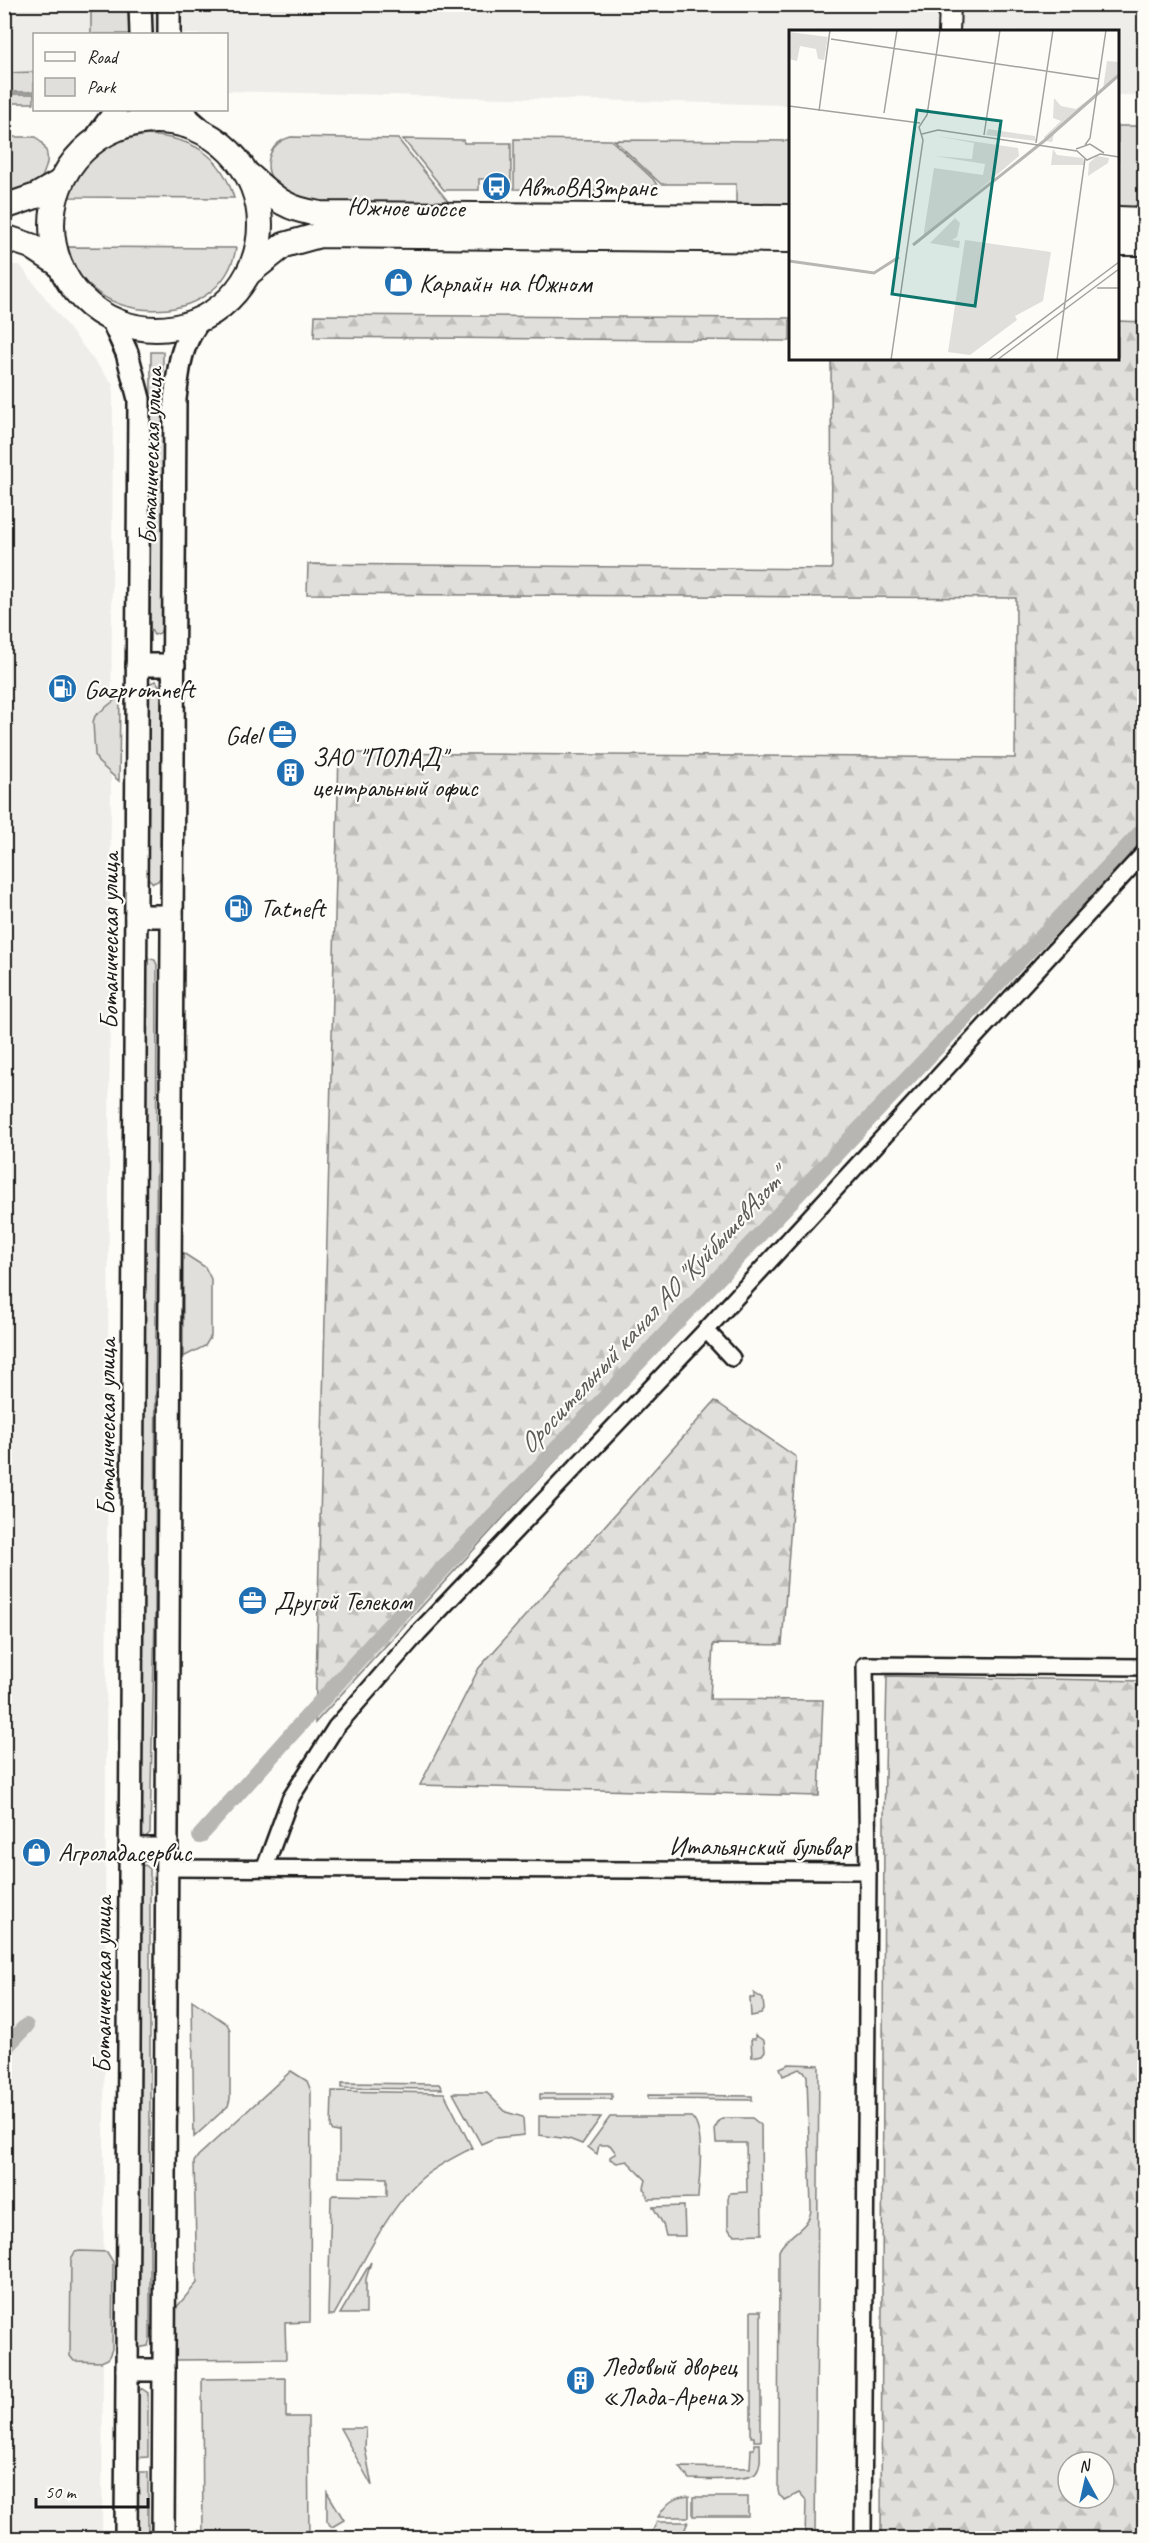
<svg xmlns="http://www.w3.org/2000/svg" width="1149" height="2543" font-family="Caveat,sans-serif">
  <defs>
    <pattern id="forest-firs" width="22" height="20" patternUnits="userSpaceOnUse" patternTransform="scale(1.5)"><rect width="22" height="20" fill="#e0dfdb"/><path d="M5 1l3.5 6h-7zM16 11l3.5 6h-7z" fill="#c0bfbb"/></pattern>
  </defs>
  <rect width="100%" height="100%" fill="#fdfcf7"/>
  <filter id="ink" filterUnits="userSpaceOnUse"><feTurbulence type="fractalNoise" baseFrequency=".0167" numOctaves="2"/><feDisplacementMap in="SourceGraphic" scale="12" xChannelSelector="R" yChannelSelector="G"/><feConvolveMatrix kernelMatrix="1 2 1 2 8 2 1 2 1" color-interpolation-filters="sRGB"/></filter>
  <g filter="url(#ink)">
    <!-- built -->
    <g fill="#eeede9">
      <polygon points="5,5 1144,5 1144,95 1118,95 1118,32 790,32 790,105 227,91 226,34 34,34 34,88 5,87"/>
      <polygon points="5,265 20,265 113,385 102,2538 5,2538"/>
    </g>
    <!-- green -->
    <g fill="#e0dfdb" stroke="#7e7e7c" stroke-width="1.5">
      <rect x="91" y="5" width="46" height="29"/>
      <polygon points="34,72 34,92 5,92 5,73"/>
      <polygon points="4,94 34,94 34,103 5,103"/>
      <path d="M1118 126H1144V199C1137 207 1129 209 1118 209Z"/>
      <path d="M147 135C191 138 221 153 234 198L68 197C69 190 70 181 74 174 89 148 119 139 147 135Z"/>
      <path d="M5 137H36C52 151 49 164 40 181L5 201Z"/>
      <path d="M291 137 398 139 447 200 437 203C407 203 316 208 294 197 279 189 264 176 269 158 272 146 280 140 291 137Z"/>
      <polygon points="403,139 463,140 464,143 511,143 511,189 507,190 507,179 479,179 479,190 444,190"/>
      <polygon points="514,139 611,140 653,179 657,185 638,191 514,189"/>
      <polygon points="614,140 790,141 790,205 736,204 736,184 661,184"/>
      <path d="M68 247 236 248C222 332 84 329 68 247Z"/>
      <polygon points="151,352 163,352 162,628 160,633 154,635 150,628"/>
      <polygon points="156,681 161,688 160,878 158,881 153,883 148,878 149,688 150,683"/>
      <polygon points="120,696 119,781 98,762 95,755 93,722 95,716"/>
      <polygon points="148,958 155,960 157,965 155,1611 150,1833 143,1839 139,1838 146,1119 143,963"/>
      <polygon points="183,1253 205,1267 211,1279 211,1336 205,1346 183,1357"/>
      <polygon points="145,1865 150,1869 150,2339 148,2346 137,2348 139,1867"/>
      <polygon points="754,1993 763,1999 764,2010 761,2014 751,2016 750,1998 754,1998"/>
      <polygon points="192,2000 227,2024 230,2030 230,2099 228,2106 194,2137"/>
      <polygon points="755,2035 764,2041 765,2051 762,2055 752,2057 751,2039 755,2039"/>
      <path d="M789 2064 819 2065 815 2538H805L806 2501 799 2493 785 2500 779 2495 778 2490 779 2251C786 2234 810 2229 811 2209L807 2076 804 2071 799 2069 783 2076 780 2068Z"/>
      <polygon points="291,2071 307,2081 311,2091 310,2322 285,2323 286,2359 175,2360 175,2309 197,2283 194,2162 198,2156"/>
      <polygon points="342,2083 439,2084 442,2089 342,2088"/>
      <path d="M332 2091 444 2093 472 2148C455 2157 436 2166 421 2179 387 2208 357 2275 334 2315H328L331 2197 333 2195 387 2196V2178L339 2177V2132L333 2131 331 2128Z"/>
      <polygon points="453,2093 487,2093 506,2112 523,2117 524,2135 495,2138 481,2144"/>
      <rect x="540" y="2094" width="72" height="5"/>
      <polygon points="648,2095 752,2096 752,2100 648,2099"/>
      <polygon points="539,2116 601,2117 582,2144 569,2139 539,2135"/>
      <path d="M610 2117H691C706 2128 699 2179 698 2198L648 2199 644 2188 646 2180 627 2161 617 2163 610 2159V2157L616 2153 610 2145H599L597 2154 588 2147Z"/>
      <polygon points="726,2118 752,2118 761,2125 762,2234 735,2235 731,2233 728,2228 728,2198 730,2193 747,2192 746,2143 716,2143 715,2128 720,2120"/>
      <polygon points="684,2206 685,2236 666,2236 663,2224 653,2207"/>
      <polygon points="80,2251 107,2252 113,2262 112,2349 108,2359 101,2362 74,2361 70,2356 71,2259 75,2252"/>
      <polygon points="371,2262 366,2279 366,2314 340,2314"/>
      <polygon points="751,2311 761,2311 761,2441 754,2441 754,2437 751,2437"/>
      <polygon points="286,2378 286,2417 308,2417 309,2538 203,2538 202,2379"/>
      <polygon points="141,2388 148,2393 148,2457 134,2458 135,2391"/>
      <polygon points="340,2428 366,2428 365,2448 372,2486"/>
      <path d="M754 2444H760C760 2453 762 2465 756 2473 749 2482 702 2479 689 2479L680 2467 750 2468 751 2449H754Z"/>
      <rect x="134" y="2472" width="14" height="66"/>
      <polygon points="327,2492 344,2520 332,2527 327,2522"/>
      <path d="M689 2496V2517H658C666 2504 673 2497 689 2496Z"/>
      <rect x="693" y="2497" width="55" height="19"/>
      <polygon points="657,2522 688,2522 681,2538 649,2538"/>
    </g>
    <!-- forest -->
    <g fill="url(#forest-firs)" stroke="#7e7e7c" stroke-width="1.5" fill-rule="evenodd">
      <polygon points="315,315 790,318 790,341 314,337"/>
      <polygon points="1118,321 1144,322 1144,819 315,1723 339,753 1015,758 1016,598 307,594 308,564 832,569 831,359 1118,358"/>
      <polygon points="715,1401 796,1457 782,1645 713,1644 710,1699 823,1700 819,1796 420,1785 479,1668"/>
      <path d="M887 1676 1144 1681V2538H881L884 1820ZM1068 2462H1104V2498H1068Z"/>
    </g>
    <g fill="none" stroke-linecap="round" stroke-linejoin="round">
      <!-- canal -->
      <g stroke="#b7b6b2" stroke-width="16">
        <polyline points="200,1836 381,1634 1144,829"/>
        <polyline points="4,2049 26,2026"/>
      </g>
      <defs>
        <g id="minor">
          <polyline points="706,1330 732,1358"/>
          <polyline points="265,1867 290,1799 336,1727 419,1632 706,1330 1144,853"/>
          <polyline points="167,1868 868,1871 865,1665 1144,1667"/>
          <polyline points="863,2538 868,1871"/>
        </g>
        <polyline id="tertiary" points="949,32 950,4"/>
        <g id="secondary">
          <polyline points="140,4 141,34"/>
          <polyline points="169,34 169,4"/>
          <polyline points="184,110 189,119 206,134"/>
          <polyline points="98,135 116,110"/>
          <polyline points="112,320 127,353 139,399 126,2538"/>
          <polyline points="137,665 174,665"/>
          <polyline points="136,916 172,916"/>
          <polyline points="130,1849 167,1849"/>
          <polyline points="127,2370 164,2370"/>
          <path d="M163 2538 175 399C179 369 179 349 197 323"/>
        </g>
        <g id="primary">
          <circle cx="156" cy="225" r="104"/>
          <path d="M250 176C276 199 285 209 320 214L790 217"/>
          <polyline points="4,207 36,196 60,182"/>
          <polyline points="1118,219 1144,220"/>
          <polyline points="4,237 31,246 57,263"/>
          <polyline points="1118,243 1144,243"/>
          <polyline points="250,272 284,245 320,235 790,240"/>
        </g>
      </defs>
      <!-- minor casing -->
      <use href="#minor" stroke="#1c1c1c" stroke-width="20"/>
      <!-- tertiary casing -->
      <use href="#tertiary" stroke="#1c1c1c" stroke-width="24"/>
      <!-- secondary casing -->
      <use href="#secondary" stroke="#1c1c1c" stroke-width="26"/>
      <!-- primary casing -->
      <use href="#primary" stroke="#1c1c1c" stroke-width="28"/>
      <!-- minor -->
      <use href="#minor" stroke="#fdfcf7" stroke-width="15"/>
      <!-- tertiary -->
      <use href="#tertiary" stroke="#fdfcf7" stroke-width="20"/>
      <!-- secondary -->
      <use href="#secondary" stroke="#fdfcf7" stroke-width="21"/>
      <!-- primary -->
      <use href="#primary" stroke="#fdfcf7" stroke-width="24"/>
    </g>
  </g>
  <!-- icons -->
  <defs>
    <symbol id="bus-disc" viewBox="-11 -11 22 22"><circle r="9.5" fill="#1f6fb2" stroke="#fdfcf7"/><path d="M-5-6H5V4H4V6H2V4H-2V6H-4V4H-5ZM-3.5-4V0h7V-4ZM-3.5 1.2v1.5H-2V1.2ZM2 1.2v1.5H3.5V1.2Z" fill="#fff"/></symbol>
    <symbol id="shop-disc" viewBox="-11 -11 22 22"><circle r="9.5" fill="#1f6fb2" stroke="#fdfcf7"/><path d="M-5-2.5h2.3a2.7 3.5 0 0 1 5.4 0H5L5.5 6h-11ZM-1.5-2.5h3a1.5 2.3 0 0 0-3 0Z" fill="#fff"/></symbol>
    <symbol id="fuel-disc" viewBox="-11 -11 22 22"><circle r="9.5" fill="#1f6fb2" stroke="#fdfcf7"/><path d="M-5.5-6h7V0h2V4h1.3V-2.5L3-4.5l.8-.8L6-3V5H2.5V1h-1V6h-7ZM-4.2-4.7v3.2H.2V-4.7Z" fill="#fff"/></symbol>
    <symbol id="office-disc" viewBox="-11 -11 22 22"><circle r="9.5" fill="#1f6fb2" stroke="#fdfcf7"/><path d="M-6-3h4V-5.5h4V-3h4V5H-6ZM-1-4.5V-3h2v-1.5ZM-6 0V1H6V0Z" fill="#fff"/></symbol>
    <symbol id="building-disc" viewBox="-11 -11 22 22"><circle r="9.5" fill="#1f6fb2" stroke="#fdfcf7"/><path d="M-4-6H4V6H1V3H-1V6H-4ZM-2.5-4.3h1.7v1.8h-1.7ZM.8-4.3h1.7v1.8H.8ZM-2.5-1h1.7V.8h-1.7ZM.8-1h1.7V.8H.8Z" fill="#fff"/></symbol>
  </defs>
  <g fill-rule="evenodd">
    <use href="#bus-disc" x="480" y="170" width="33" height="33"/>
    <use href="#shop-disc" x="382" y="266" width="33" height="33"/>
    <use href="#fuel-disc" x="46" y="672" width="33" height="33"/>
    <use href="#office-disc" x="266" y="718" width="33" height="33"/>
    <use href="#building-disc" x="274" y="756" width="33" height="33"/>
    <use href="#fuel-disc" x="222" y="892" width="33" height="33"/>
    <use href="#office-disc" x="236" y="1584" width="33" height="33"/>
    <use href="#shop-disc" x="20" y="1836" width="33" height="33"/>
    <use href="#building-disc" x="564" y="2364" width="33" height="33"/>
  </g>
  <g text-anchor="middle" stroke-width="4.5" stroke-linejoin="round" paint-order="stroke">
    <!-- poi labels -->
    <g font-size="26" fill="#1c1c1c" stroke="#fdfcf7" text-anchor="start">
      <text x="518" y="196">АвтоВАЗтранс</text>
      <text x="419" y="292">Карлайн на Южном</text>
      <text x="84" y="698">Gazpromneft</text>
      <text x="261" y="744" text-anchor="end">Gdel</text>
      <text x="312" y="766">ЗАО "ПОЛАД"<tspan x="312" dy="30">центральный офис</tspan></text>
      <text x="260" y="917">Tatneft</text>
      <text x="274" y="1610">Другой Телеком</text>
      <text x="58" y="1861">Агроладасервис</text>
      <text x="602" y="2375">Ледовый дворец<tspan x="602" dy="30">«Лада-Арена»</tspan></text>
    </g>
    <!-- street labels -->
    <g font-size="26" fill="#1c1c1c" stroke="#fdfcf7">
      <text transform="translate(406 207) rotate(1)" y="9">Южное шоссе</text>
      <text transform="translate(150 456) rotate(-88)" y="9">Ботаническая улица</text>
      <text transform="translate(109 941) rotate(-90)" y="9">Ботаническая улица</text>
      <text transform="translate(106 1427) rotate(-90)" y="9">Ботаническая улица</text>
      <text x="760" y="1855">Итальянский бульвар</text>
      <text transform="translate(102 1985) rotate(-90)" y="9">Ботаническая улица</text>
    </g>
    <!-- water labels -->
    <g font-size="27" font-style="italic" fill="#5a5a58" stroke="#fdfcf7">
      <text transform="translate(651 1312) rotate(-47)" y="9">Оросительный канал АО "КуйбышевАзот"</text>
    </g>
  </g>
  <!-- overview -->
  <g transform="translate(789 30)">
    <rect width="330" height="330" fill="#fdfcf7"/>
    <path d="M199 99 246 106 247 111 197 105ZM308 126 320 128 319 133 299 146 300 133Z" fill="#e0dfdb"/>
    <path d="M0 2 39 7 35 30 29 29 27 19 11 16 8 31 0 29ZM318 31 330 32V47L314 59ZM303 67 265 104 263 112 257 111 255 107 272 91 264 88 265 68 272 76 287 79ZM148 106 229 118 230 126 134 208 145 138 194 145 196 134 145 126 183 129 185 113ZM264 119 268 125 294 128 296 135H262ZM166 188 171 193 168 207 163 210 171 211 170 218 141 213ZM176 210 262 222 254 271 226 286 228 290 181 325 159 322Z" fill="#e0dfdb"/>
    <path fill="none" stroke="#b7b6b2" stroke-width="3" d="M124 215 255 111 330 45M0 231 85 243 110 227"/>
    <path fill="none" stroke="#a3a29f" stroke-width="1.5" d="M42 9 310 49M0 76 131 93M30 81 41 0M95 83 108 0M133 104 149 100 288 121 298 130 311 124 330 127M195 105 211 0M247 113 264 0M296 115 301 108 317 0M287 119 301 114 315 123M308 258H330M102 330 134 110 130 97 138 85 151 0M199 330 330 232M208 330 330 239M268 330 296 129"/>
    <path fill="#0f766e" fill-opacity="0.15" stroke="#0f766e" stroke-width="3" d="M128 80 212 91 186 276 103 264Z"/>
    <rect width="330" height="330" fill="none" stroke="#1c1c1c" stroke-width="3"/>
  </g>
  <!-- margin -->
  <rect width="1149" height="2543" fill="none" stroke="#fdfcf7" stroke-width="24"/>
  <rect x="12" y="12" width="1125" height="2519" fill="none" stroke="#1c1c1c" stroke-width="2" filter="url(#ink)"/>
  <!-- legend -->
  <rect x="33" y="33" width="195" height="78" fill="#fdfcf7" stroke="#a3a29f" stroke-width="1.5"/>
  <rect x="45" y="52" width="30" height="9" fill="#fdfcf7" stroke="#a3a29f" stroke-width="1.5"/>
  <text x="87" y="63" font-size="18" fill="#1c1c1c">Road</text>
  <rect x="45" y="78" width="30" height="18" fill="#e0dfdb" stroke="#a3a29f" stroke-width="1.5"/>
  <text x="87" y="93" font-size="18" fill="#1c1c1c">Park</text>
  <!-- north arrow -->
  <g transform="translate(1086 2480) rotate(352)"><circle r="28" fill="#fdfcf7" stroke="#a3a29f" stroke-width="1.5"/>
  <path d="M0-4.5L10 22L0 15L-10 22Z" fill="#1f6fb2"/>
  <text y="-9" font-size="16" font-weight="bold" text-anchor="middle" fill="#1c1c1c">N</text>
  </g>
  <!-- scale -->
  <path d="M36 2498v9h112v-9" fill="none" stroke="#1c1c1c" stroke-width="3"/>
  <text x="45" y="2498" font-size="18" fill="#1c1c1c" stroke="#fdfcf7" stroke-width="4.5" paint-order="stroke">50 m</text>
</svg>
